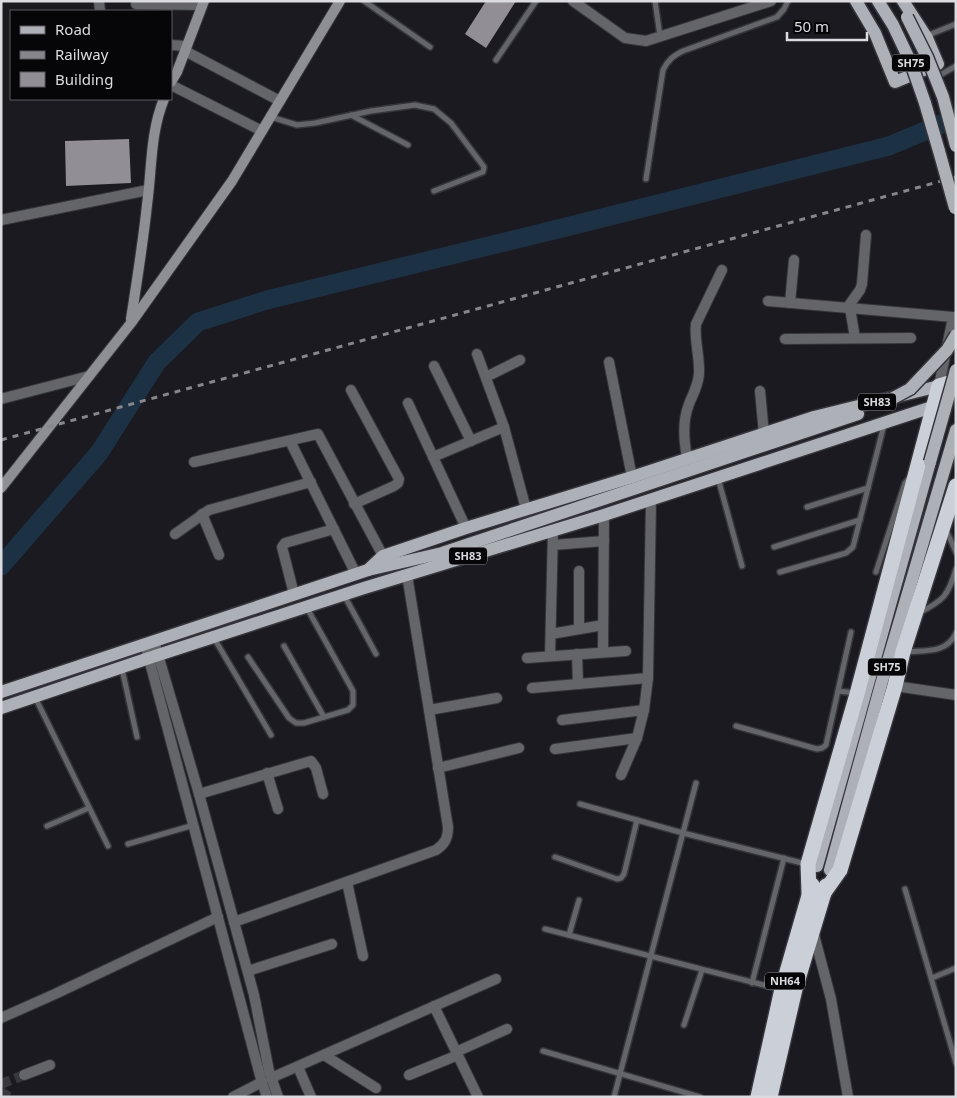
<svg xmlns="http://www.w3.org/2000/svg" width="957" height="1098" font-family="'Noto Sans',sans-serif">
  <rect width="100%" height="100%" fill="#1a1a20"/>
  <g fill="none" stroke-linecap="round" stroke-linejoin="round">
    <!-- river -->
    <polyline stroke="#1d3144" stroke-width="19" points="1,566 99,453 157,362 198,322 267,300 566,227 889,146 956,118"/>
  </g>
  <!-- building -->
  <g fill="#928e96">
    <polygon points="486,1 516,1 486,48 465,34"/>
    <polygon points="129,139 131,183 66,186 65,141"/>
  </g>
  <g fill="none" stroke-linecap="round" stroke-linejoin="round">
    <!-- street-tunnel -->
    <g stroke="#37373d" stroke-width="10" stroke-dasharray="10 5" stroke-linecap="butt">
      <polyline points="1,1084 24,1075"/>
      <polyline points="1,1092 9,1097"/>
    </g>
    <defs>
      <g id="lane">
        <polyline points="364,1 430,47"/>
        <polyline points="655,1 660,36"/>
        <polyline points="931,34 956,24"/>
        <polyline points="496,60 536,1"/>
        <polyline points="942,74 956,66"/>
        <polyline points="351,115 408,145"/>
        <polyline points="271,117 297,125 315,123 371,111 415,105 434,109 451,123 484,167 483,172 434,191"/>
        <path d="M646 179 663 70C668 60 673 56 683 51L777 17 784 9 788 1"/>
        <polyline points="718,478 742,566"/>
        <polyline points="807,507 868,488"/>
        <polyline points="946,530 956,552"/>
        <polyline points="774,547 860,520"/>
        <polyline points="780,572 846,553 853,547 884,425"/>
        <polyline points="876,572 905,483 910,477"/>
        <polyline points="344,595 376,654"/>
        <path d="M919 613C944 600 948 596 956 569"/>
        <polyline points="214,638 271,735"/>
        <polyline points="284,646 324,717"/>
        <path d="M906 652C926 650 946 654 956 633"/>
        <polyline points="248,657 289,718 296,723 304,723 348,710 353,705 353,691 307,608"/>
        <polyline points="122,669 137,737"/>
        <polyline points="838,691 855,693"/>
        <polyline points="35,697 108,846"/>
        <polyline points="736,726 817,749 822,748 826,745 851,632"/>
        <polyline points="580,804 683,833 806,864"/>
        <polyline points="47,826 89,808"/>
        <polyline points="128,844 194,825"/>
        <polyline points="555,857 617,879 621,878 624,874 637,820"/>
        <polyline points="905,889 956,1063"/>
        <polyline points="545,929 779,989"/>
        <polyline points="569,935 579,900"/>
        <polyline points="932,978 956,968"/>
        <polyline points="752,983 784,858"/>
        <polyline points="684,1025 702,970"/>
        <polyline points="543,1051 700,1097"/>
        <polyline points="614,1097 696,783"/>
      </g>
      <g id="street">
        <polyline points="99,1 100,11"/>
        <polyline points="573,1 625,38 646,41 771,1"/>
        <polyline points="136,4 202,5"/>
        <polyline points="171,45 187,46"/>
        <polyline points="185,51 280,101"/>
        <polyline points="171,85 262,131"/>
        <polyline points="1,220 148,190"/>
        <polyline points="768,301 953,317 939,386"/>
        <polyline points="790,303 794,260"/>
        <polyline points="847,308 860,290 862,284 866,235"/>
        <polyline points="850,308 855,338"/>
        <polyline points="785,339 911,338"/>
        <polyline points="477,354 504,427 526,509"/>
        <polyline points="609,362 632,477"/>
        <polyline points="434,366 471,441"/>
        <polyline points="486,377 520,360"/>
        <polyline points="351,390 399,479 398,483 394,486 354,504"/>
        <polyline points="760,391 764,434"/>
        <polyline points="1,399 89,376"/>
        <polyline points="408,403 466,528"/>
        <polyline points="290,441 356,574"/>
        <polyline points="433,457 504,427"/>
        <path d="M687 458C684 440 682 422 689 404 693 394 698 386 699 374 700 357 694 340 696 324L722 270"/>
        <polyline points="194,462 318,434 383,556"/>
        <polyline points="202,514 219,555"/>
        <polyline points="175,534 209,510 311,482"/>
        <polyline points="553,545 604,541"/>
        <polyline points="579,571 579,629"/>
        <polyline points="294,594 282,547 285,543 334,529"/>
        <polyline points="551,634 603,625"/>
        <polyline points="154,641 199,794 254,995 269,1071 278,1097"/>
        <polyline points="145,644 261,1079 267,1097"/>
        <polyline points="603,652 604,515"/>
        <polyline points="577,654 578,684"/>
        <polyline points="550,656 553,530"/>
        <polyline points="527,658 626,651"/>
        <polyline points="895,686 956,695"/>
        <polyline points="532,688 648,678"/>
        <polyline points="429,710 497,698"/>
        <polyline points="562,720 644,710"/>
        <polyline points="555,749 637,738"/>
        <polyline points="438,768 519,748"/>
        <polyline points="267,773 278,809"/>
        <polyline points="621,775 637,738 644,710 648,678 651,500"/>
        <polyline points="199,794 311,761 316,768 323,794"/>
        <polyline points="347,882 363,956"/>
        <path d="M234 922 436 850C445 844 448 838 448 827L407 575"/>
        <polyline points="813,931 831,999 848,1097"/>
        <polyline points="248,971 332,944"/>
        <polyline points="434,1006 478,1097"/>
        <polyline points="1,1018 55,994 218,917"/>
        <polyline points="456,1052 507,1029"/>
        <polyline points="324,1055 376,1088"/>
        <polyline points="298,1067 311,1097"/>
        <polyline points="24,1075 50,1065"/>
        <polyline points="409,1075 458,1055"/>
        <polyline points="271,1078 496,979"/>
        <polyline points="233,1097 262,1082"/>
      </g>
      <g id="secondary">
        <polyline points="171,82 177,72 204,1"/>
        <path d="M131 319C137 281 143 243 147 205 152 169 150 133 164 99"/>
        <polyline points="1,488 131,323 232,181 340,1"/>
      </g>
      <g id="primary">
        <polyline points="856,1 875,33 895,82 938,64 927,38 903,1"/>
        <polyline points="878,1 893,25"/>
        <polyline points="925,103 939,151"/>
        <polyline points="368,570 442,553 858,414"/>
        <polyline points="1,692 368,570 383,556 466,528 632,477 814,417 939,386"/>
        <polyline points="1,708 149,658 364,588 604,515 935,406"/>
        <polyline points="817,866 930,462"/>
        <polyline points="830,870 882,681 956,430"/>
      </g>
      <g id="highway">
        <polyline points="809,893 808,864 857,694 939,386 956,381"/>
        <polyline points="823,894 840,870 895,686 903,652 956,486"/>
        <polyline points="758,1097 782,989 812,885"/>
        <polyline points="770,1097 795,989 826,886"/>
      </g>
    </defs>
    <!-- lane casing -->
    <use href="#lane" stroke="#35353b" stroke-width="8"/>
    <!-- street casing -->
    <use href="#street" stroke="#35353b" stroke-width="12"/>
    <!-- secondary casing -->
    <use href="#secondary" stroke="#35353b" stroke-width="12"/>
    <!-- primary casing -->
    <use href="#primary" stroke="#35353b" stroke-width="15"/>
    <!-- highway casing -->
    <use href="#highway" stroke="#35353b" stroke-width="18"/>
    <!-- lane -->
    <use href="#lane" stroke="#636568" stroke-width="5"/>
    <!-- street -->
    <use href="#street" stroke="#636568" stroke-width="10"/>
    <!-- secondary -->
    <use href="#secondary" stroke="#8d8f95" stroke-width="10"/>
    <!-- primary -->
    <use href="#primary" stroke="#aeb0b7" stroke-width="12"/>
    <!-- highway -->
    <use href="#highway" stroke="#cbcfd7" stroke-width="15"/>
    <!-- rail -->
    <polyline stroke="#86868b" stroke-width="3" stroke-dasharray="6 6" stroke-linecap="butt" points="1,440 956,177"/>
    <defs>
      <g id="primary-bridge">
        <polyline points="907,17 927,57 943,97 956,146"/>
        <polyline points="893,25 911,63 925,103"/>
        <polyline points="939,151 955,208"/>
        <polyline points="882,404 910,389 947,350 956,335"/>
        <polyline points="930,462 956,370"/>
      </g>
    </defs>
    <!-- primary-bridge casing -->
    <use href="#primary-bridge" stroke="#35353b" stroke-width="15" stroke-linecap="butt"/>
    <!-- primary-bridge -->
    <use href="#primary-bridge" stroke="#aeb0b7" stroke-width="12"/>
  </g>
  <g text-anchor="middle" stroke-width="5" stroke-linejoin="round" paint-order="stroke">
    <!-- shield labels -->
    <g fill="#060508" stroke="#9c9b9f" stroke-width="1">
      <rect x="892" y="54.5" width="38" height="17" rx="4"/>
      <rect x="858" y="393.5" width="38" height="17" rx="4"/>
      <rect x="449" y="547.5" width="38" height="17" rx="4"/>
      <rect x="868" y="658.5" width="38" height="17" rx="4"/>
      <rect x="765" y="972.5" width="40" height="17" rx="4"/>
    </g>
    <g font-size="11" font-weight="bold" fill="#dcdbe0">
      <text x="911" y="67">SH75</text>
      <text x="877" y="406">SH83</text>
      <text x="468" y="560">SH83</text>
      <text x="887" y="671">SH75</text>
      <text x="785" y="985">NH64</text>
    </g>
  </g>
  <!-- border -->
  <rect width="957" height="1098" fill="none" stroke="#dcdbe0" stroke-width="5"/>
  <!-- legend -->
  <rect x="10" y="10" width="162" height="90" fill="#060508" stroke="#5c5b5e"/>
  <rect x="20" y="26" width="25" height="8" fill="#aeb0b7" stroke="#5c5b5e"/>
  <text x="55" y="35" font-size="15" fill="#dcdbe0">Road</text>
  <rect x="20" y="51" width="25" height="8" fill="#86868b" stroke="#5c5b5e"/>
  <text x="55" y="60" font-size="15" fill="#dcdbe0">Railway</text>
  <rect x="20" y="72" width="25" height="15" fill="#928e96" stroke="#5c5b5e"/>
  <text x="55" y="85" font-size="15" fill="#dcdbe0">Building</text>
  <!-- scale -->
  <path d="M787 32v8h80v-8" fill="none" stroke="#dcdbe0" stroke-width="2.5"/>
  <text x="794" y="32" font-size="15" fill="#dcdbe0" stroke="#060508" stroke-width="4" paint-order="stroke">50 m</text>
</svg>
